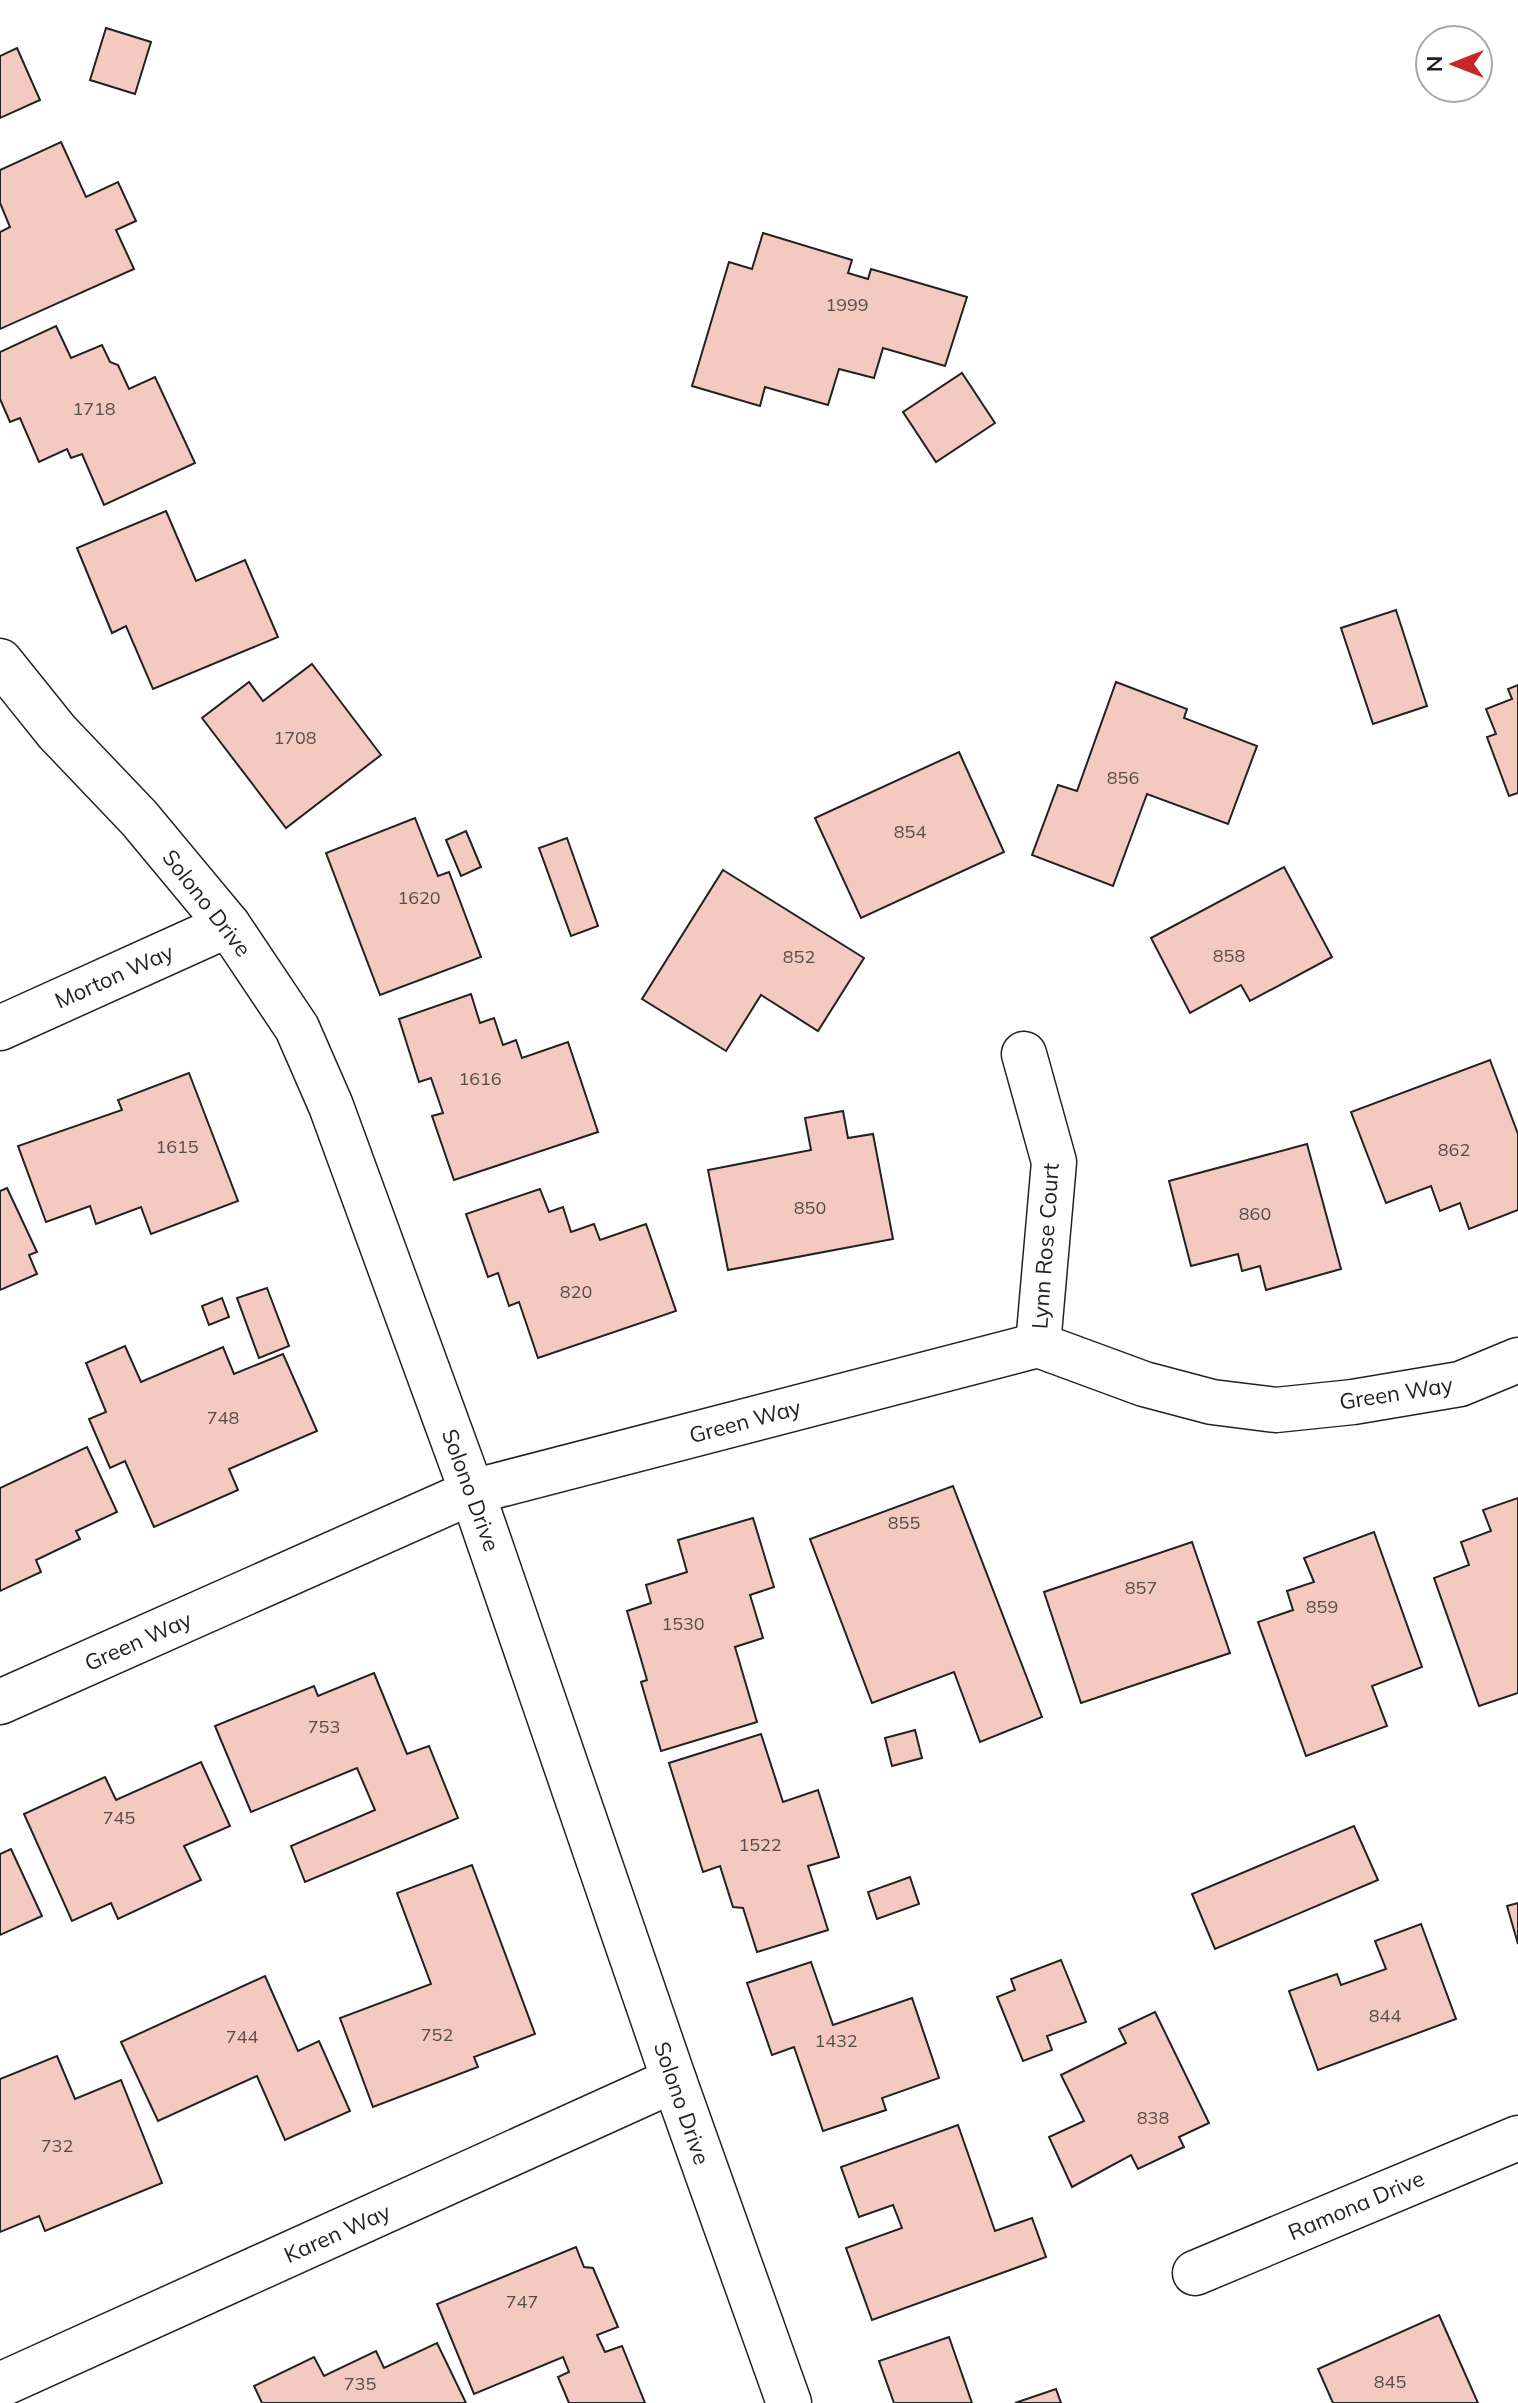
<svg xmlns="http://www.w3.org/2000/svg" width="1518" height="2403" font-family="Mulish,sans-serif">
  <rect width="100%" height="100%" fill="#fff"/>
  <!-- building -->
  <g fill="#f3c9c0" stroke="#222" stroke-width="2">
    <polygon points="106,28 151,42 135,94 90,80"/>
    <polygon points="17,48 40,100 0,118 0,56"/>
    <polygon points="61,142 86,197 118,182 136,221 116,230 134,269 0,329 0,232 10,227 0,203 0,170"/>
    <polygon points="763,233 852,260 848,273 868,279 871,269 967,297 945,366 883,348 874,378 839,369 828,405 765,387 760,406 692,386 729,262 752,269"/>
    <polygon points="56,326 71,358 102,345 110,362 118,365 129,389 155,377 195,463 104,505 82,454 71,458 67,449 39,462 20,418 10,422 0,399 0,352"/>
    <polygon points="962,373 995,423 936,462 903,412"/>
    <polygon points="166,511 196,581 245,560 278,637 153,689 126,626 112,633 77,548"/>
    <polygon points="1396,610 1427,706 1373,724 1341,628"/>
    <polygon points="312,664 381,755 286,828 202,718 249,682 263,701"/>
    <polygon points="1116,682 1187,709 1184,718 1257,746 1228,824 1147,794 1113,886 1032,855 1058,785 1077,791"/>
    <polygon points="1518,685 1518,793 1509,796 1487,737 1496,734 1486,709 1512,699 1508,689"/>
    <polygon points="959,752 1004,852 861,918 815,818"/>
    <polygon points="415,818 438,876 449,872 481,957 380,995 326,853"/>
    <polygon points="466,831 481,867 461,876 446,840"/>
    <polygon points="567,838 598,926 571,936 539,848"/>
    <polygon points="1284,867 1332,957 1250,1001 1241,985 1190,1013 1151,938"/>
    <polygon points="723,870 864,958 818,1031 761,995 726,1051 642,999"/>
    <polygon points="471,994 480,1023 494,1018 503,1045 516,1040 522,1058 568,1042 598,1132 454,1180 432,1116 443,1113 431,1078 419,1082 399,1019"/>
    <polygon points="1490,1060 1518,1134 1518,1210 1469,1229 1460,1203 1440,1211 1431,1186 1386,1203 1351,1112"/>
    <polygon points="189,1073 238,1201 151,1234 141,1207 96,1224 90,1206 46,1222 18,1146 122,1110 118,1100"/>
    <polygon points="843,1111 848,1138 873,1134 893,1239 728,1270 708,1170 811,1150 805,1118"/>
    <polygon points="1307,1144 1341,1269 1266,1290 1260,1266 1242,1271 1238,1254 1191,1266 1169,1181"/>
    <polygon points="7,1188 37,1252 29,1255 37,1274 0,1290 0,1191"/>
    <polygon points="540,1189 549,1212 563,1207 571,1232 594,1224 600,1240 646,1224 676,1311 538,1358 519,1302 509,1306 498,1273 488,1277 466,1214"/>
    <polygon points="267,1288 289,1346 259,1358 237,1298"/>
    <polygon points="222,1298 229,1317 209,1325 202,1306"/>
    <polygon points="125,1346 141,1382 223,1347 234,1374 283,1354 317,1431 229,1469 238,1490 154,1527 125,1461 110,1468 89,1419 106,1412 86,1363"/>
    <polygon points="87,1447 117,1512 76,1531 80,1539 36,1560 41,1572 0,1591 0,1488"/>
    <polygon points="953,1486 1042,1717 980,1742 954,1672 872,1703 810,1539"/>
    <polygon points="1518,1498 1518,1693 1479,1706 1434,1578 1469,1565 1461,1542 1491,1531 1483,1510"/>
    <polygon points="753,1518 774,1587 750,1595 763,1638 735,1647 757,1722 661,1751 641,1682 647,1680 627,1611 651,1603 646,1585 687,1572 678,1540"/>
    <polygon points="1374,1532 1422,1667 1372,1686 1387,1726 1306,1756 1258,1622 1293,1610 1287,1591 1314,1582 1304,1558"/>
    <polygon points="1192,1542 1230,1653 1081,1703 1044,1592"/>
    <polygon points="374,1673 407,1754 429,1746 458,1818 305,1882 291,1846 375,1810 357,1768 251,1812 215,1726 314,1686 318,1696"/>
    <polygon points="915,1730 922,1758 892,1766 885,1738"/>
    <polygon points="761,1734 783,1802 818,1790 839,1857 808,1866 828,1930 757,1952 743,1908 733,1907 720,1866 703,1872 669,1763"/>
    <polygon points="201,1762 230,1826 184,1846 201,1880 118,1919 111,1903 72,1921 24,1814 105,1777 116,1800"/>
    <polygon points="1354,1826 1378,1880 1215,1949 1192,1894"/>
    <polygon points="11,1849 42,1916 0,1935 0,1854"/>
    <polygon points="472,1865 535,2034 474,2057 478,2067 373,2107 340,2018 431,1984 397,1893"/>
    <polygon points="910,1877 919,1904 877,1919 868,1892"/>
    <polygon points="1518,1903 1518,1944 1507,1906"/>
    <polygon points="1421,1924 1456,2019 1318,2070 1289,1991 1337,1974 1341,1985 1386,1969 1375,1941"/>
    <polygon points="1061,1960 1086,2022 1047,2036 1052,2050 1023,2061 997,1997 1015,1990 1011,1979"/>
    <polygon points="811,1962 833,2025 912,1998 939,2078 882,2098 886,2110 823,2131 794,2047 772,2055 747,1983"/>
    <polygon points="265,1976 298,2051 319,2041 350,2111 285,2140 257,2076 158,2121 121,2042"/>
    <polygon points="1155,2012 1209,2123 1179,2137 1184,2147 1138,2169 1131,2155 1072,2187 1049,2137 1084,2121 1061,2075 1126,2043 1119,2029"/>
    <polygon points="57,2056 75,2099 121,2080 162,2183 45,2231 39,2216 0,2232 0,2079"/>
    <polygon points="958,2125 995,2231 1032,2218 1046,2257 872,2320 846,2248 902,2228 893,2205 859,2217 841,2167"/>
    <polygon points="576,2247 584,2267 593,2268 618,2327 597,2335 605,2352 622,2346 645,2403 569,2403 558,2377 569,2372 563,2357 474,2394 437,2304"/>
    <polygon points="1439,2315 1478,2403 1333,2403 1318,2369"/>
    <polygon points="949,2337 972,2403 894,2403 879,2361"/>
    <polygon points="437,2343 466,2403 262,2403 254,2386 314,2357 324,2376 376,2351 384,2368"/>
    <polygon points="1056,2389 1061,2403 1015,2403"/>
  </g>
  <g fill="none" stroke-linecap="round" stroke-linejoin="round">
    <defs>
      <g id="minor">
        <polyline points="0,661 57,732 139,818 228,925 297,1028 331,1106 472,1492 674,2080 789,2403"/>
        <polyline points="0,1028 228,925"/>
        <polyline points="1024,1054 1054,1162 1038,1345"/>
        <polyline points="0,1702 472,1492 1038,1345 1144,1384 1212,1402 1276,1410 1353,1402 1460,1384 1518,1360"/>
        <polyline points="1195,2273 1518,2138"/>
        <polyline points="0,2385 674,2080"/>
      </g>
    </defs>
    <!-- minor casing -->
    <use href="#minor" stroke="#222" stroke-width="47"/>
    <!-- minor -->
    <use href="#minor" stroke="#fff" stroke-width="44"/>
  </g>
  <g text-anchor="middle" stroke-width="6" stroke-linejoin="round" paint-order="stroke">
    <!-- number labels -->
    <g font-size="18" fill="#564c4a">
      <text x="847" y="311">1999</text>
      <text x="94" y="415">1718</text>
      <text x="295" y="744">1708</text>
      <text x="1123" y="784">856</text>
      <text x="910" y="838">854</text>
      <text x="419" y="904">1620</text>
      <text x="1229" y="962">858</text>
      <text x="799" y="963">852</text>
      <text x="480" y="1085">1616</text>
      <text x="177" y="1153">1615</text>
      <text x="1454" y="1156">862</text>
      <text x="810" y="1214">850</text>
      <text x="1255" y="1220">860</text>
      <text x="576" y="1298">820</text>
      <text x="223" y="1424">748</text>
      <text x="904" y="1529">855</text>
      <text x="1141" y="1594">857</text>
      <text x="1322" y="1613">859</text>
      <text x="683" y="1630">1530</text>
      <text x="324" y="1733">753</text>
      <text x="119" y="1824">745</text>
      <text x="760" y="1851">1522</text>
      <text x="1385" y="2022">844</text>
      <text x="437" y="2041">752</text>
      <text x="242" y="2043">744</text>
      <text x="836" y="2047">1432</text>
      <text x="1153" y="2124">838</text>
      <text x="57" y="2152">732</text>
      <text x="522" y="2308">747</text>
      <text x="1390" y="2388">845</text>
      <text x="360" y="2390">735</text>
    </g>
    <!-- street labels -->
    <g font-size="22" fill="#222" stroke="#fff">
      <text transform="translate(207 903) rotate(52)" y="8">Solono Drive</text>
      <text transform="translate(114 976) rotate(-24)" y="8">Morton Way</text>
      <text transform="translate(1045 1246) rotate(-86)" y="8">Lynn Rose Court</text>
      <text transform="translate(1396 1393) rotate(-9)" y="8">Green Way</text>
      <text transform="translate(745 1421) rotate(-15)" y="8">Green Way</text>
      <text transform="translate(471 1490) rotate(70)" y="8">Solono Drive</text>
      <text transform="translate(138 1641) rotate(-24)" y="8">Green Way</text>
      <text transform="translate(682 2103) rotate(71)" y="8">Solono Drive</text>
      <text transform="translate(1356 2205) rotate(-23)" y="8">Ramona Drive</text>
      <text transform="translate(337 2233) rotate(-24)" y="8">Karen Way</text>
    </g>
  </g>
  <!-- north arrow -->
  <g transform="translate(1454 64) rotate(270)"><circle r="38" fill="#ffffff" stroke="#a7a7a7" stroke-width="2"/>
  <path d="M0-6L14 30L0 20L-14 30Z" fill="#c62828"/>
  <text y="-12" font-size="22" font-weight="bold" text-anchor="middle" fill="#222222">N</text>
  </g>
</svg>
